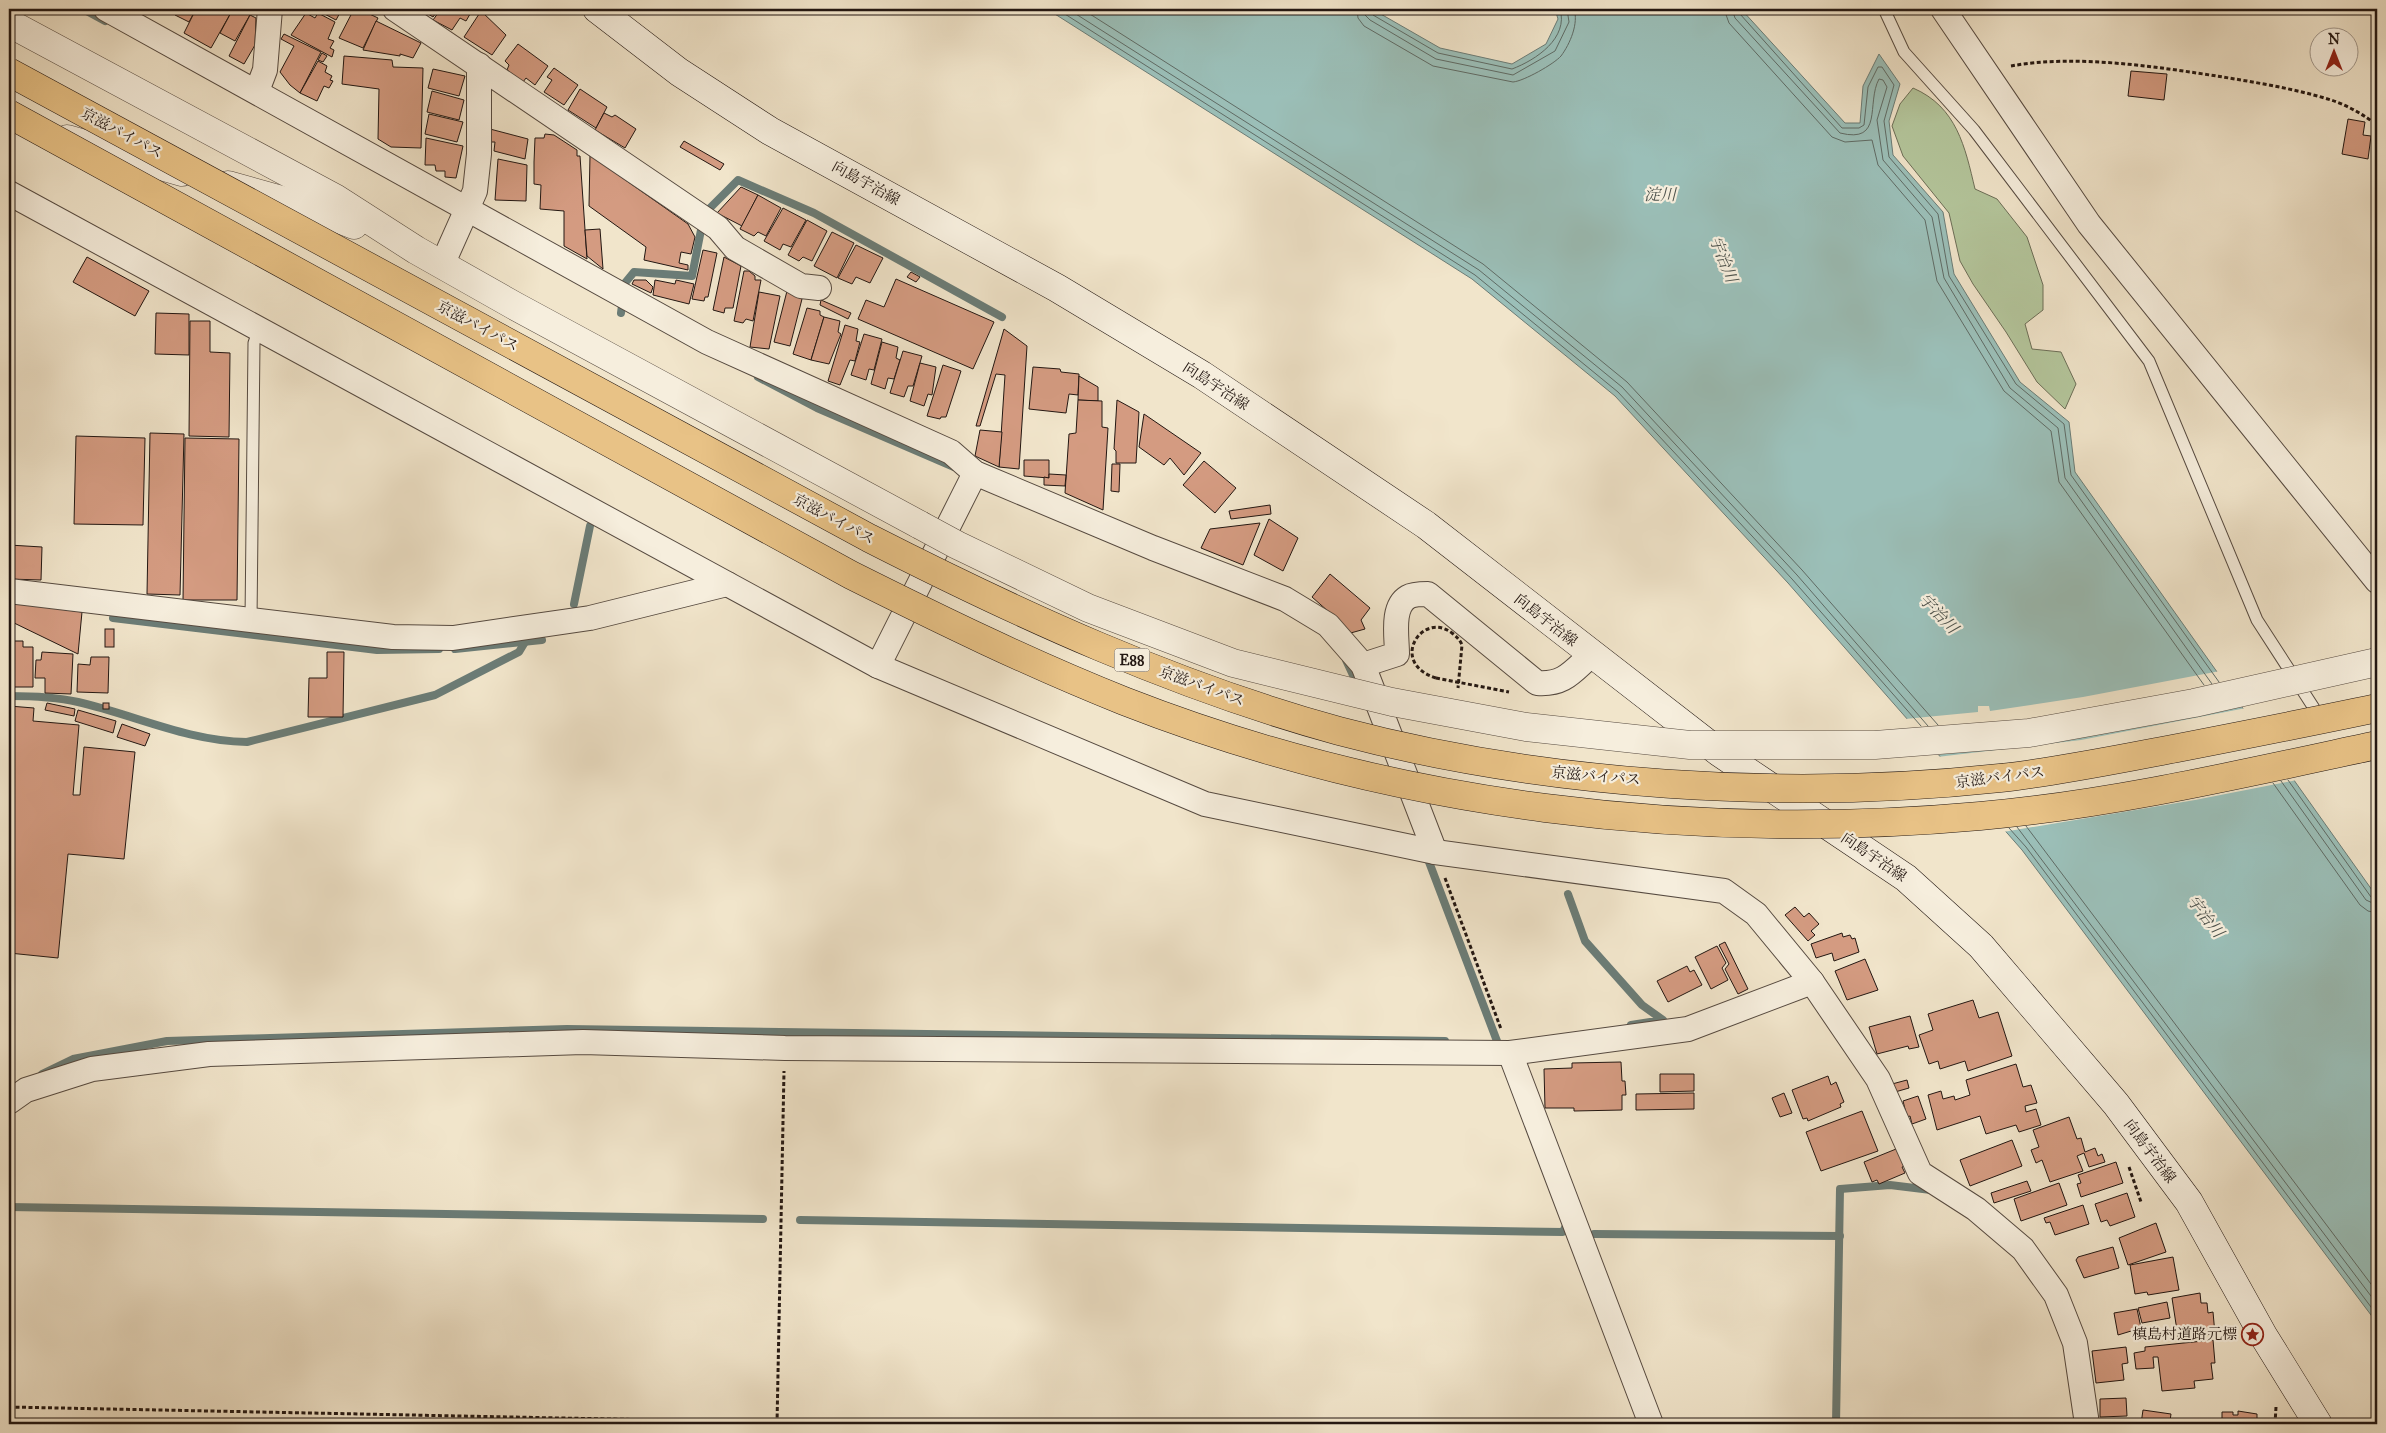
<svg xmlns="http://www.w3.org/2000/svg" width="2386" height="1433" font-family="'IM FELL Great Primer','Noto Serif JP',serif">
  <rect width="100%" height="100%" fill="#f1e5cb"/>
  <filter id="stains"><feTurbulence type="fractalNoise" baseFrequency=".004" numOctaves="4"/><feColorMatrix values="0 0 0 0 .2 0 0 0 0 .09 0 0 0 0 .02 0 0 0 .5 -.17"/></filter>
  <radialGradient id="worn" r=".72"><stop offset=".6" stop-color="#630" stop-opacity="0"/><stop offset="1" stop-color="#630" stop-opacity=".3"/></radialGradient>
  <!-- green -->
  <path fill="#b4c69c" stroke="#6c6e57" d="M1913 88C1957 107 1965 147 1975 189L1997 199 2027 237 2043 285V310L2025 324 2032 349 2061 352 2076 384 2065 409 2037 382 2006 332 1973 284 1960 261 1949 213 1903 156 1892 126 1900 104Z"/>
  <!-- water -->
  <polygon fill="#9bbfb8" stroke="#6b7c76" points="1047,9 1372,9 1440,48 1512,64 1546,44 1558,19 1555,9 1741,9 1845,123 1860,123 1863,86 1879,54 1900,84 1889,121 1893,155 1943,212 1954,274 2020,382 2069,422 2075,472 2377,897 2377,1323 2022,850 1788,583 1615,396 1472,279"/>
  <!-- pier -->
  <g fill="#f1e5cb">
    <polygon points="2220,671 2245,706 2011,747 1935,755 1905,719 1978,712 1978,706 1989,706 1990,711 2083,697"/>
    <polygon points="2246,708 2297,780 2195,800 2003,832 1937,757 2081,740"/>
  </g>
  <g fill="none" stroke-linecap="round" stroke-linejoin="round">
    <!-- shore -->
    <g stroke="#5f6b65" stroke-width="1">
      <polyline points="1057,9 1475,275 1618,392 1792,579 1921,726"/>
      <polyline points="1068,9 1479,270 1622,387 1797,575 1928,726"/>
      <polyline points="1082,9 1483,264 1627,382 1802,570 1938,725"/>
      <path d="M1357 9 1358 18 1364 26 1433 66 1513 82C1524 81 1554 64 1561 56 1570 44 1579 23 1574 9"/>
      <polyline points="1364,9 1365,15 1370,20 1436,59 1513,75 1555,51 1569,22 1567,9"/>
      <path d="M1371 9 1373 15 1438 53 1512 69C1536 60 1569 38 1560 9"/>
      <polyline points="1724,9 1729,23 1832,137 1845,142 1872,140 1878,165 1925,220 1937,281 2004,391 2051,431 2059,482 2204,685"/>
      <path d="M1732 9 1735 18 1840 133C1884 144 1866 103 1879 79L1883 80 1887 87 1877 120 1883 160 1932 217 1944 278 2010 388 2058 428 2065 478 2212 684"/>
      <polyline points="1738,9 1740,14 1842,128 1859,128 1864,125 1868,87 1878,67 1882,67 1894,85 1884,121 1889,157 1938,214 1949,276 2016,384 2064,424 2071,475 2219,682"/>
      <polyline points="2288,780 2371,897 2377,899"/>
      <polyline points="2281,781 2366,900 2377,905"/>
      <polyline points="2273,783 2360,905 2368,911 2377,913"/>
      <polyline points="2026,826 2377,1292"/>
      <polyline points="2017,827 2377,1304"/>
      <polyline points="2009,828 2026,847 2377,1315"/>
    </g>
    <!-- stream -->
    <g stroke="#6b7c76" stroke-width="8">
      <polyline points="83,9 105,21"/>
      <polyline points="708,210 738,180 814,213 1002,317"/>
      <polyline points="621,313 625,283 634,272 692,276 701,230"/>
      <polyline points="758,377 817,408 954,467"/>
      <polyline points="574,604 590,526"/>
      <polyline points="113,618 377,650 439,649"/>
      <polyline points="455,649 542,640"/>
      <polyline points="1346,660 1359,688"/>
      <path d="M9 696C31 696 56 697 78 702 135 715 187 741 247 742L435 695 519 652 525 642"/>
      <polyline points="1426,854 1500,1049"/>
      <polyline points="1568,894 1585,941 1642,1005 1663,1020 1631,1025"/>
      <polyline points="42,1074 73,1059 167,1041 567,1029 1445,1041"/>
      <polyline points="9,1207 763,1219"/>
      <polyline points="800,1220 1563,1232 1567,1223"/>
      <polyline points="1594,1234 1840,1236"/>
      <polyline points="1836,1424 1840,1189 1890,1185 1931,1190"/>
    </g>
  </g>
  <!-- building -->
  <g fill="#d49b81" stroke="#231712">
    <polygon points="178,9 196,9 189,22 175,15"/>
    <polygon points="196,9 233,9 211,48 184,33"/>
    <polygon points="233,9 240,9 250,15 235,41 220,33"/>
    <polygon points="315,9 342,9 336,20"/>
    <polygon points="354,9 359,9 378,18 363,48 339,38"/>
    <polygon points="420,9 439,9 433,17"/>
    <polygon points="441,9 473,9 466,21 460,18 452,30 433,20"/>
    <polygon points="481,11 506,35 492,55 464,37"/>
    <polygon points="306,13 315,18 318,13 335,22 328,39 334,41 330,48 334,50 332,57 291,35"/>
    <polygon points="250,15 256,18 255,45 244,64 229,56"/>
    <polygon points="376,21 421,43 413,58 400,54 400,56 363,50"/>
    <polygon points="284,34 321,52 300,93 290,85 280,72 294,46 281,39"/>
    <polygon points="518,44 548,66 535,85 526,78 523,82 507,70 509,65 505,61"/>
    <polygon points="322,53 327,56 323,62 318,60"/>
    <polygon points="344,56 392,60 393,67 423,68 421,148 391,147 378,139 379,89 342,84"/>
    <polygon points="318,61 327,66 325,72 332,76 330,80 333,81 329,88 324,86 317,101 300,93"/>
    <polygon points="554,68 578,85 564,105 544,92 552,80 547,77"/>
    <polygon points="433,69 465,76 459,96 428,88"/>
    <polygon points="2131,71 2167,74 2164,100 2128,96"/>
    <polygon points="580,89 607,107 596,128 568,110"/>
    <polygon points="432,91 464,100 459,120 427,112"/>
    <polygon points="604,113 612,117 615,115 636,129 625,148 595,130"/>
    <polygon points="429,114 463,122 457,142 425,134"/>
    <polygon points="2348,119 2365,122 2363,135 2371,136 2368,159 2342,154"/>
    <polygon points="490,129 528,139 525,159 494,151 495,142 490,142"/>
    <polygon points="545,134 554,135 577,150 577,156 580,156 587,259 564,246 564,211 540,209 541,185 534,184 534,162 535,138 544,138"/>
    <polygon points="426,138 463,146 456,178 445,177 445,171 436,171 435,165 425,165"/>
    <polygon points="684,141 724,164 720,170 680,147"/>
    <polygon points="590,155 688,224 695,237 691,254 681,252 679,263 688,265 688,270 644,260 646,247 589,206"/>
    <polygon points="498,159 527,165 526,201 495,200"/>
    <polygon points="741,187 758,195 742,226 717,213"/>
    <polygon points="758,195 781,208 766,236 758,232 754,236 740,229"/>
    <polygon points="783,208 806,220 791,247 783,244 780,250 764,241"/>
    <polygon points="807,220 827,231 812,261 803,257 799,261 788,255"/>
    <polygon points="600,229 603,269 587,256 585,230"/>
    <polygon points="832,232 854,243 837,278 814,266"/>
    <polygon points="856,245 883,258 870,283 856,277 852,284 838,278"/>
    <polygon points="703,250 717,253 708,297 705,297 704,301 692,299"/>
    <polygon points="87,257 149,291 135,316 73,282"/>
    <polygon points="724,257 741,266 733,308 725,308 724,313 713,310"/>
    <polygon points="744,271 749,271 755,276 755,280 761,280 753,321 746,319 743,323 734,321"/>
    <polygon points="911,272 920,277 916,282 907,277"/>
    <polygon points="896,279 994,322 973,369 858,319 866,300 884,307"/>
    <polygon points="634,280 646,280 653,287 651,293 632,284"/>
    <polygon points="655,280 675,284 676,280 694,284 689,304 653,295"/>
    <polygon points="787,291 802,299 790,346 774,342"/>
    <polygon points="759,292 780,296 769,349 750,347"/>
    <polygon points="821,300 851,313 848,319 820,305"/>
    <polygon points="807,308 820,311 820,315 824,317 811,360 793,354"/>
    <polygon points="156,313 189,314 189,355 155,354"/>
    <polygon points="824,317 840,321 838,332 841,334 829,364 811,360"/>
    <polygon points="190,321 210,321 210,352 230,353 229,437 189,436"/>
    <polygon points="845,325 858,329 856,341 860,342 855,361 850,360 840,385 828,381"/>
    <polygon points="1004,329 1027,346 1019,469 999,467 1005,375 996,374 980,426 976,426"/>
    <polygon points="864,334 882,339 874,370 869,369 866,380 851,375"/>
    <polygon points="882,342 898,347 896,358 900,360 894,379 888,378 885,389 871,384"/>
    <polygon points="903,351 922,356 913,386 908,386 904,397 890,393"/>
    <polygon points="920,363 936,367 932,395 928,394 924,406 910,401"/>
    <polygon points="943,365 961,371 946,417 941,417 940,419 927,416"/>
    <polygon points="1033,367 1060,369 1061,372 1079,374 1078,395 1069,394 1066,413 1029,409"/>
    <polygon points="1079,376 1098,387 1098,401 1078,400"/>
    <polygon points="1078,400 1102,401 1102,427 1108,428 1103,510 1065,493 1069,434 1076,433"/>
    <polygon points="1117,400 1139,412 1136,463 1116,463 1116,451 1114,449"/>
    <polygon points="1144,414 1201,453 1184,475 1170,458 1164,465 1139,447"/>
    <polygon points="980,430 1002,432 999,467 975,456"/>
    <polygon points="150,433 184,434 180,595 147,594"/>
    <polygon points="76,436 145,438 143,525 74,524"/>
    <polygon points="185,438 239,439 237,600 183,600"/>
    <polygon points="1024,460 1049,460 1049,478 1024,476"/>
    <polygon points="1204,461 1236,488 1215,513 1183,485"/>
    <polygon points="1112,464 1120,464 1119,492 1111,491"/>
    <polygon points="1049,474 1066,475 1065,486 1044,485 1044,477 1049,478"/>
    <polygon points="1270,505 1271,514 1231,519 1229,511"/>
    <polygon points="1269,519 1298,538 1283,571 1254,555"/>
    <polygon points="1260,523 1243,565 1201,548 1210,529"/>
    <polygon points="9,545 42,547 41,580 9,579"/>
    <polygon points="1330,574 1370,608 1361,620 1365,629 1347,634 1327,614 1329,612 1312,597"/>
    <polygon points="10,602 82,612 78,654 10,621"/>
    <rect x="105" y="629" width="9" height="18"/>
    <polygon points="11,641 23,641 23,647 33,647 33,687 9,687"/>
    <polygon points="42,652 73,654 71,694 45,693 45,678 35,678 36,660 41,660"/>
    <polygon points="327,652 344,652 343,717 308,717 309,678 327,678"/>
    <polygon points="91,657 109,657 108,693 77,692 78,664 90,665"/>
    <polygon points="47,703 75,709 74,716 45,710"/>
    <rect x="103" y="703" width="6" height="6"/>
    <polygon points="9,706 34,708 33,721 79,725 73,795 80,795 84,747 135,752 124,859 68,854 58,958 9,953"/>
    <polygon points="78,710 116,721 113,733 75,721"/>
    <polygon points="122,724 150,734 145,746 117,737"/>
    <polygon points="1795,907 1804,917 1809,913 1819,924 1811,931 1815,935 1808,941 1785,915"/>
    <polygon points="1842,933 1843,937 1850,935 1852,939 1855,938 1859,952 1834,961 1832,953 1816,958 1811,944"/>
    <polygon points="1725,942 1748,989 1738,994 1725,969 1729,964 1719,945"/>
    <polygon points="1717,946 1726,963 1722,968 1728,980 1711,989 1695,957"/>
    <polygon points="1865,959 1878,990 1847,1000 1835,971"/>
    <polygon points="1687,966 1690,972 1694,970 1702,985 1668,1002 1657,981"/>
    <polygon points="1973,1000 1979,1018 1998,1012 2012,1056 1968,1071 1965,1061 1940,1069 1938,1061 1929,1064 1919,1035 1933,1030 1928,1014"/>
    <polygon points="1910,1016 1919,1047 1909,1049 1908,1046 1877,1054 1869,1027"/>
    <polygon points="1621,1062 1622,1081 1625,1081 1626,1095 1622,1095 1622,1110 1574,1111 1574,1108 1545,1108 1544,1069 1572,1068 1572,1063"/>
    <polygon points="2016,1064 2023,1087 2031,1085 2037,1103 2025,1106 2026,1112 2036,1109 2041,1125 2019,1132 2016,1125 1986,1134 1980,1116 1937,1130 1928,1095 1941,1091 1943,1099 1954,1096 1955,1100 1970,1095 1966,1080"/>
    <polygon points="1660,1074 1694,1074 1694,1091 1660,1092"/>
    <polygon points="1828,1076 1831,1085 1836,1082 1844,1102 1840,1104 1841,1107 1808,1121 1807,1118 1803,1119 1792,1090"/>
    <polygon points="1907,1080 1909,1088 1895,1092 1892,1084"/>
    <polygon points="1694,1093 1694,1109 1636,1110 1636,1094"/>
    <polygon points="1784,1093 1792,1113 1780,1117 1772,1098"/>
    <polygon points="1918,1096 1926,1119 1912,1124 1910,1116 1907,1117 1903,1101"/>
    <polygon points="1862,1111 1878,1151 1821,1171 1806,1132"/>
    <polygon points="2069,1117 2077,1139 2081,1138 2085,1152 2095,1148 2098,1156 2102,1154 2105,1162 2089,1167 2084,1153 2077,1156 2083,1171 2050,1182 2042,1160 2036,1163 2031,1150 2039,1147 2033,1130"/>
    <polygon points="2012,1140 2022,1166 1970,1186 1960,1160"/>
    <polygon points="1901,1147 1908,1165 1902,1167 1905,1173 1879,1184 1877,1180 1872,1182 1864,1162"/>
    <polygon points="2116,1162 2123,1183 2081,1197 2077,1184 2081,1183 2078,1175"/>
    <polygon points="2027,1181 2031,1191 1994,1203 1991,1193"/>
    <polygon points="2059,1183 2067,1205 2021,1221 2014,1199"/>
    <polygon points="2127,1193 2135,1217 2110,1226 2107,1220 2101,1222 2095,1204"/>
    <polygon points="2083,1205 2089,1224 2055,1235 2050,1222 2046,1223 2044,1218"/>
    <polygon points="2156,1223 2166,1252 2128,1265 2119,1238"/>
    <polygon points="2113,1247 2119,1268 2084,1278 2076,1260 2078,1257"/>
    <polygon points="2173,1257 2179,1290 2148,1295 2147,1292 2135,1294 2130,1265"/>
    <polygon points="2200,1293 2201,1303 2207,1303 2208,1313 2213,1312 2215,1334 2178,1337 2172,1298"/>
    <polygon points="2167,1302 2170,1318 2142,1323 2138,1308"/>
    <polygon points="2137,1309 2141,1328 2118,1335 2114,1313"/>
    <polygon points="2213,1340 2215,1363 2211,1363 2213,1379 2194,1381 2195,1388 2162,1391 2158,1357 2153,1357 2154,1368 2136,1369 2134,1353 2145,1351 2145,1347"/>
    <polygon points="2126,1347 2128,1363 2122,1364 2124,1380 2096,1383 2092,1351"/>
    <polygon points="2126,1398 2127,1416 2100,1417 2100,1399"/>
    <polygon points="2143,1410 2171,1414 2170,1421 2189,1424 2141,1424"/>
    <polygon points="2238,1411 2257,1414 2257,1424 2206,1424 2206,1421 2222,1422 2222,1412 2233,1412 2233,1415 2238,1415"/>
  </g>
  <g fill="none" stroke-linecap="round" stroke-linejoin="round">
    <defs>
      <g id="service">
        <polyline points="1884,9 1904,52 1974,130 2149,361 2257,620 2321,719"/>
        <polyline points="251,620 254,343 259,329"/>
      </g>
      <g id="minor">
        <polyline points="106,9 707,342 951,452 975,473 1153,548 1285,599 1328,625 1363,665 1435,852"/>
        <polyline points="395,9 718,228 735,248 801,286 819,288"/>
        <polyline points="1943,9 2089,224 2377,581"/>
        <polyline points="257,91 265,70 270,9"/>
        <polyline points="9,193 878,666 1205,804 1435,852 1724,891 1756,914 1812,982 1878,1079 1920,1173 1976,1209 2023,1249 2056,1295 2075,1343 2087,1424"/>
        <polyline points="442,265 475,191 479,154 479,65"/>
        <polyline points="9,591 393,637 453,638 590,618 727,584"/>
        <path d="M1363 665 1397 654C1397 637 1391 607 1408 597 1413 594 1422 594 1428 594L1537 683C1564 685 1572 672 1591 655"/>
        <polyline points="878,666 975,473"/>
        <polyline points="1510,1053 1651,1424"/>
        <polyline points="9,1102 26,1090 92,1069 209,1054 583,1042 785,1048 1510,1053 1688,1029 1812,982"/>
      </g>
      <g id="tertiary">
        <polyline points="9,23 335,198 416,250 515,306 920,525"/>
        <polyline points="67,139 182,172"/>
        <polyline points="228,185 310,208 354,225"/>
      </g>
      <polyline id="secondary" points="597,9 679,72 770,131 1057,288 1202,375 1426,525 1720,753 1906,878 1981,946 2116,1104 2189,1202 2263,1335 2318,1424"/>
    </defs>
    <!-- service casing -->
    <use href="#service" stroke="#564a40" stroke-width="13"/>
    <!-- minor casing -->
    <use href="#minor" stroke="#564a40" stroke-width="26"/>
    <!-- tertiary casing -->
    <use href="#tertiary" stroke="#564a40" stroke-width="29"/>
    <!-- secondary casing -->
    <use href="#secondary" stroke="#231712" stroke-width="29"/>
    <!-- path -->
    <g stroke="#231712" stroke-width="3" stroke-dasharray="4 2.5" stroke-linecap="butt">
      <path d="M2011 66C2076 54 2158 67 2223 77 2259 83 2296 89 2331 100 2347 105 2364 115 2377 125"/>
      <polyline points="1436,678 1509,692"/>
      <polyline points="1445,878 1501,1029"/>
      <polyline points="2129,1167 2141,1202"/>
      <polyline points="9,1407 861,1424"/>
      <polyline points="777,1424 784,1071"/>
      <polyline points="2275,1424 2276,1407"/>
    </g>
    <!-- service -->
    <use href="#service" stroke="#f6eedd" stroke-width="11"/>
    <!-- minor -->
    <use href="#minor" stroke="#f6eedd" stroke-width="24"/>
    <!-- tertiary -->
    <use href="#tertiary" stroke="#f6eedd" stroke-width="28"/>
    <!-- secondary -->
    <use href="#secondary" stroke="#f6eedd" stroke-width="28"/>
    <defs>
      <polyline id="tertiary-bridge" points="920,525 957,545 1088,608 1233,663 1392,702 1526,727 1690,745 1875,745 2029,733 2194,703 2377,662"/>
      <g id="motorway-bridge">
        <path d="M9 72 869 538C1020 615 1175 686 1339 731 1546 786 1787 801 2000 778 2055 772 2108 761 2162 751 2234 737 2306 723 2377 708"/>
        <path d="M9 114 851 575C941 620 1031 664 1124 701 1395 807 1691 842 1980 816 2114 804 2246 773 2377 745"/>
      </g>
    </defs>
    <!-- tertiary-bridge casing -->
    <use href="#tertiary-bridge" stroke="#564a40" stroke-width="29" stroke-linecap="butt"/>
    <!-- motorway-bridge casing -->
    <use href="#motorway-bridge" stroke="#231712" stroke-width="29" stroke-linecap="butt"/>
    <!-- path-bridge -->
    <path stroke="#231712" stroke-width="3" stroke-dasharray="4 2.5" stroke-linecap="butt" d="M1436 678C1388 663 1422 610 1452 633 1457 637 1460 640 1462 645L1458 688"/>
    <!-- tertiary-bridge -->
    <use href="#tertiary-bridge" stroke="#f6eedd" stroke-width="28"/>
    <!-- motorway-bridge -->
    <use href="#motorway-bridge" stroke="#e8c286" stroke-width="28"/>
  </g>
  <!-- icons -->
  <defs>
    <symbol id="sight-ring" viewBox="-11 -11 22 22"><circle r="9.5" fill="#f6eedd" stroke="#8f2418" stroke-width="1.5"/><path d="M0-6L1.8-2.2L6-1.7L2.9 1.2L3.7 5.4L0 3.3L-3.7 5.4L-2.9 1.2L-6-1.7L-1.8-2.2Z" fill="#8f2418"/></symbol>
  </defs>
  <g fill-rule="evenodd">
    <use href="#sight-ring" x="2240" y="1322" width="25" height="25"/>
  </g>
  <g text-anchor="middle" stroke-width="4.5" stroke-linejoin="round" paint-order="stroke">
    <!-- shield labels -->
    <rect fill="#f6eedd" stroke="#62584f" stroke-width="1" x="1114.5" y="648.5" width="35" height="23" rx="4"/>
    <g font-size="14" font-weight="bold" fill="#231712">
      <text x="1132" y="665">E88</text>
    </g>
    <!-- street labels -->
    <g font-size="15" fill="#231712" stroke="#f6eedd">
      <text transform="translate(122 133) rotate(28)" y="5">京滋バイパス</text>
      <text transform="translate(866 183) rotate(29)" y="5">向島宇治線</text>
      <text transform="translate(478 326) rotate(28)" y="5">京滋バイパス</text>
      <text transform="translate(1216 386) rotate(33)" y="5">向島宇治線</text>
      <text transform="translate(834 519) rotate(28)" y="5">京滋バイパス</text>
      <text transform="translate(1546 620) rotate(38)" y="5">向島宇治線</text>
      <text transform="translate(1202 686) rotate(20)" y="5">京滋バイパス</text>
      <text transform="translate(1596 776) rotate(5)" y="5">京滋バイパス</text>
      <text transform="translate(2000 777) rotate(-7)" y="5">京滋バイパス</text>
      <text transform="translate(1874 857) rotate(34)" y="5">向島宇治線</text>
      <text transform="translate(2150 1151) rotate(53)" y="5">向島宇治線</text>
    </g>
    <!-- poi labels -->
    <g font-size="15" fill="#231712" stroke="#f6eedd" text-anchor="end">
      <text x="2237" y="1339">槙島村道路元標</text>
    </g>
    <!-- water labels -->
    <g font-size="16" font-style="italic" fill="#4d524c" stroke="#f6eedd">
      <text x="1660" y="200">淀川</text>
      <text transform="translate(1724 259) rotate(68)" y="6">宇治川</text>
      <text transform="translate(1939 613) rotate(46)" y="6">宇治川</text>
      <text transform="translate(2206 916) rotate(52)" y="6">宇治川</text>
    </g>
  </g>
  <!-- margin -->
  <rect width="2386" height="1433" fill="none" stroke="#f1e5cb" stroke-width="30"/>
  <rect x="10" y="10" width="2366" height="1413" fill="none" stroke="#231712" stroke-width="2.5"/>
  <rect x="15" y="15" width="2356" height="1403" fill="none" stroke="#231712"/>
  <!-- north arrow -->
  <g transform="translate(2334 52)"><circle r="24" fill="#f6eedd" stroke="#a2988c"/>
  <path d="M0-4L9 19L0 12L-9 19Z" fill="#8f2418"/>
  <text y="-8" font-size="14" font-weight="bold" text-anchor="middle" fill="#231712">N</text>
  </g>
  <rect width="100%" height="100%" filter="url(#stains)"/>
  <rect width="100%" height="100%" fill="url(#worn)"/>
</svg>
